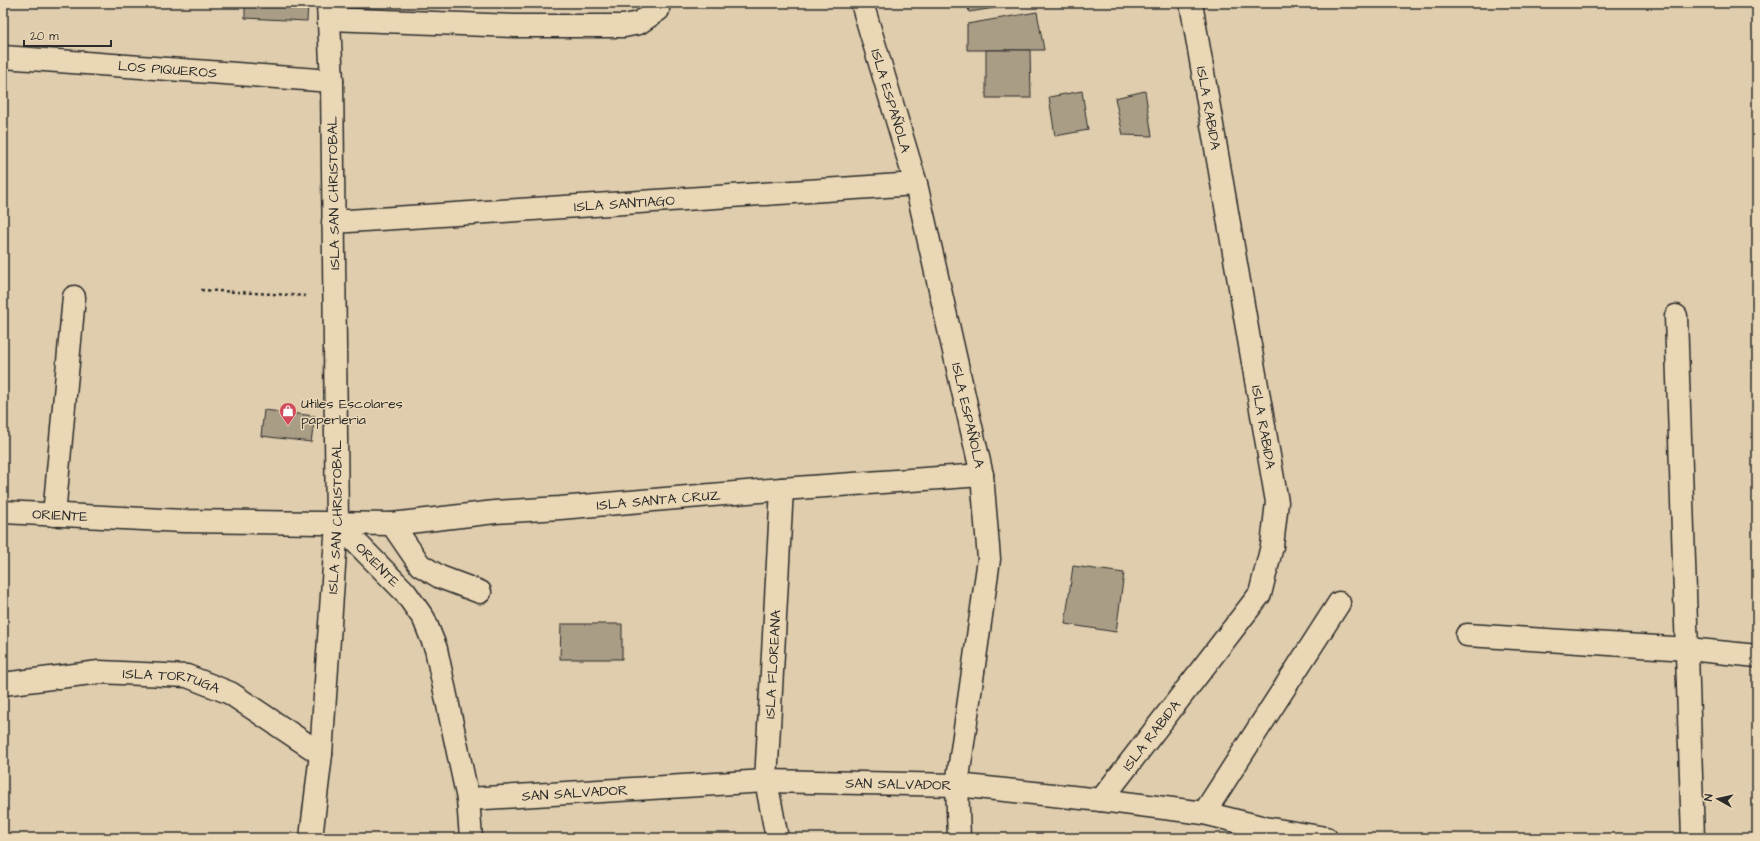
<svg xmlns="http://www.w3.org/2000/svg" width="1760" height="841" font-family="'Architects Daughter',sans-serif">
  <rect width="100%" height="100%" fill="#dfcdad"/>
  <filter id="ink" filterUnits="userSpaceOnUse"><feTurbulence type="fractalNoise" baseFrequency=".025" numOctaves="2"/><feDisplacementMap in="SourceGraphic" scale="8" xChannelSelector="R" yChannelSelector="G"/><feConvolveMatrix kernelMatrix="1 2 1 2 8 2 1 2 1" color-interpolation-filters="sRGB"/></filter>
  <g filter="url(#ink)">
    <!-- building -->
    <g fill="#aa9d86" stroke="#2b2b2b">
      <polygon points="245,3 308,3 307,21 245,18"/>
      <polygon points="967,3 1013,3 1014,5 969,12"/>
      <polygon points="1037,12 1044,50 967,50 967,24"/>
      <polygon points="986,50 1030,50 1031,98 986,98"/>
      <polygon points="1082,91 1088,130 1055,136 1049,97"/>
      <polygon points="1145,91 1152,136 1123,135 1115,98"/>
      <polygon points="264,410 315,416 311,442 261,436"/>
      <polygon points="1073,566 1124,573 1116,632 1065,624"/>
      <polygon points="561,624 622,624 622,659 560,659"/>
    </g>
    <g fill="none" stroke-linecap="round" stroke-linejoin="round">
      <defs>
        <g id="minor">
          <path id="s1" d="M862 3 916 184 982 475 989 559 957 785 959 838"/>
          <polyline points="329,19 515,26 624,26 639,23 658,10"/>
          <path id="s2" d="M3 57 332 81"/>
          <path id="s3" d="M333 222 916 184"/>
          <polyline points="1676,316 1693,838"/>
          <path id="s4" d="M3 512 183 521 392 524 495 512 560 508 782 489 982 475"/>
          <polyline points="54,515 74,297"/>
          <path id="s5" d="M337 523 405 592 424 619 436 649 468 799 471 838"/>
          <polyline points="392,524 420,565 440,577 480,592"/>
          <polyline points="1467,635 1688,649 1757,656"/>
          <path id="s6" d="M3 684 99 672 187 676 230 693 321 754"/>
          <path id="s7" d="M468 799 766 781 957 785 1101 800 1204 813 1265 828 1326 838"/>
          <path id="s8" d="M1101 800 1260 594 1272 546 1277 502 1191 3"/>
          <polyline points="1204,813 1339,603"/>
          <path id="s9" d="M311 838 321 754 337 523 332 81 328 3"/>
          <path id="s10" d="M777 838 766 781 782 489"/>
        </g>
      </defs>
      <!-- minor casing -->
      <use href="#minor" stroke="#2b2b2b" stroke-width="25"/>
      <!-- path -->
      <polyline stroke="#2b2b2b" stroke-width="2.5" stroke-dasharray="3 3" stroke-linecap="butt" points="201,290 308,296"/>
      <!-- minor -->
      <use href="#minor" stroke="#ead7b5" stroke-width="22"/>
    </g>
  </g>
  <!-- icons -->
  <defs>
    <symbol id="shop-pin" viewBox="-11 -11 22 30"><path d="M0 17L-7.5 6A9.5 9.5 0 1 1 7.5 6Z" fill="#d1495b" stroke="#ead7b5"/><path d="M-5-2.5h2.3a2.7 3.5 0 0 1 5.4 0H5L5.5 6h-11ZM-1.5-2.5h3a1.5 2.3 0 0 0-3 0Z" fill="#fff"/></symbol>
  </defs>
  <g fill-rule="evenodd">
    <use href="#shop-pin" x="278" y="401" width="20" height="27"/>
  </g>
  <g text-anchor="middle" stroke-width="3" stroke-linejoin="round" paint-order="stroke">
    <!-- street labels -->
    <g font-size="14" fill="#2b2b2b" stroke="#ead7b5">
      <text dy="5" stroke="none"><textPath href="#s2" startOffset="165">LOS PIQUEROS</textPath></text>
      <text dy="5" stroke="none"><textPath href="#s1" startOffset="102">ISLA ESPAÑOLA</textPath></text>
      <text transform="translate(1209 108) rotate(80)" y="5">ISLA RABIDA</text>
      <text transform="translate(333 193) rotate(-91)" y="5">ISLA SAN CHRISTOBAL</text>
      <text dy="5" stroke="none"><textPath href="#s3" startOffset="292">ISLA SANTIAGO</textPath></text>
      <text dy="5" stroke="none"><textPath href="#s1" startOffset="426">ISLA ESPAÑOLA</textPath></text>
      <text transform="translate(1264 427) rotate(80)" y="5">ISLA RABIDA</text>
      <text dy="5" stroke="none"><textPath href="#s4" startOffset="657">ISLA SANTA CRUZ</textPath></text>
      <text dy="5" stroke="none"><textPath href="#s4" startOffset="57">ORIENTE</textPath></text>
      <text dy="5" stroke="none"><textPath href="#s9" startOffset="322">ISLA SAN CHRISTOBAL</textPath></text>
      <text dy="5" stroke="none"><textPath href="#s5" startOffset="58">ORIENTE</textPath></text>
      <text dy="5" stroke="none"><textPath href="#s10" startOffset="175">ISLA FLOREANA</textPath></text>
      <text dy="5" stroke="none"><textPath href="#s6" startOffset="170">ISLA TORTUGA</textPath></text>
      <text dy="5" stroke="none"><textPath href="#s8" startOffset="82">ISLA RABIDA</textPath></text>
      <text dy="5" stroke="none"><textPath href="#s7" startOffset="431">SAN SALVADOR</textPath></text>
      <text dy="5" stroke="none"><textPath href="#s7" startOffset="107">SAN SALVADOR</textPath></text>
    </g>
    <!-- poi labels -->
    <g font-size="14" fill="#2b2b2b" stroke="#ead7b5" text-anchor="start">
      <text x="301" y="408">Utiles Escolares<tspan x="301" dy="16">paperleria</tspan></text>
    </g>
  </g>
  <!-- margin -->
  <rect width="1760" height="841" fill="none" stroke="#ead7b5" stroke-width="16"/>
  <rect x="8" y="8" width="1744" height="825" fill="none" stroke="#2b2b2b" stroke-width="1.5" filter="url(#ink)"/>
  <!-- north arrow -->
  <g transform="translate(1718 799) rotate(278)" stroke="#ead7b5" stroke-width="3" paint-order="stroke">
  <path d="M0-3L7 15L0 10L-7 15Z" fill="#2b2b2b"/>
  <text y="-6" font-size="11" font-weight="bold" text-anchor="middle" fill="#2b2b2b">N</text>
  </g>
  <!-- scale -->
  <path d="M24 40v6h87v-6" fill="none" stroke="#2b2b2b" stroke-width="2"/>
  <text x="30" y="40" font-size="12" fill="#2b2b2b" stroke="#ead7b5" stroke-width="3" paint-order="stroke">20 m</text>
</svg>
